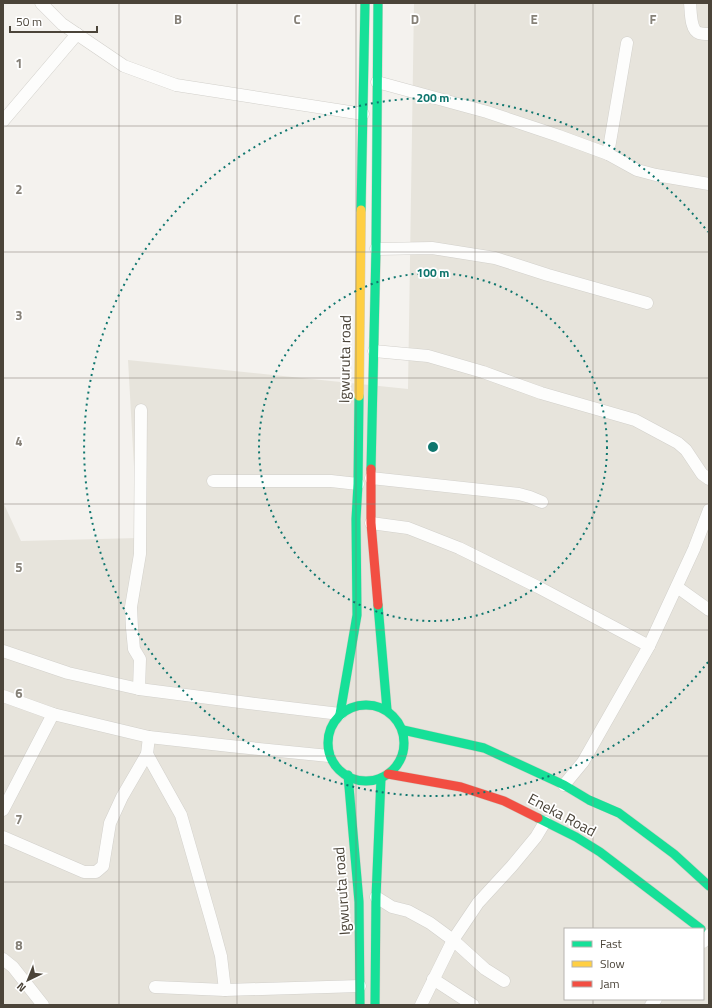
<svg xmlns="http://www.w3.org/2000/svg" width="712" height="1008" font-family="'Titillium Web',sans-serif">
  <rect width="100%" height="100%" fill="#f4f2ee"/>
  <!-- residential -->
  <path fill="#e7e4dc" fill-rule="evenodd" d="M414 3H709V1005H3V502L21 541 138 538 128 360 408 389ZM565 929H703V999H565Z"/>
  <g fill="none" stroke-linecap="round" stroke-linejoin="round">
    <defs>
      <g id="street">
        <polyline points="41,3 62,24 124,66 176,85 363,114"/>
        <path d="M690 3C691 11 690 30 699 33 702 34 706 34 709 34"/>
        <polyline points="377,82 487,112 559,136 608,154 637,170 656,175 709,184"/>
        <polyline points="3,121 77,34"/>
        <polyline points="608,154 627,43"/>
        <polyline points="376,249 432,248 495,258 548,275 647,303"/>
        <polyline points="374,351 428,356 483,372 541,393 635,420 678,443 686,450 702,474 709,479"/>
        <polyline points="371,478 519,494 530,497 542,502"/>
        <polyline points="213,481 331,481 358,484"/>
        <polyline points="371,523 408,528 459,548 538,587 649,646"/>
        <polyline points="677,587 709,610"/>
        <polyline points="3,651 68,673 139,689 240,702 340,714"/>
        <polyline points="139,689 140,659 134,649 132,628 131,607 140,554 141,410"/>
        <polyline points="3,696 53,714 149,737 230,746 329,756"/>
        <polyline points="147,754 181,815 212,923 221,956 225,990"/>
        <polyline points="564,785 583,762 649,646 694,549 709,510"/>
        <polyline points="3,810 53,714"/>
        <polyline points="3,837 84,872 96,872 103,866 110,823 122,797 147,754 149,737"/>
        <polyline points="376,897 392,907 408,911 430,923 453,940 485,969 504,981"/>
        <polyline points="703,942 709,935"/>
        <polyline points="3,959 13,967 43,1005"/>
        <polyline points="433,979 473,1005"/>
        <polyline points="155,987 225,990 360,986"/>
        <polyline points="421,1005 453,940 478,903 512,866 536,837 545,822"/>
        <polyline points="651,1005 656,999"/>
      </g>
      <g id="fast">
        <polyline points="361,210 365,3"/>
        <polyline points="371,469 376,249 378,3"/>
        <polyline points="378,605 387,710"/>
        <circle cx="366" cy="743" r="38"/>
        <polyline points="340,714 357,615 356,519 358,484 359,396"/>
        <polyline points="403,730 484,748 564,785 589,800 619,813 674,854 709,886"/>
        <polyline points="348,775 359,902 360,1005"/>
        <polyline points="538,818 576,837 600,852 701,929"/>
        <polyline points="375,1005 376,897 381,778"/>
      </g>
      <polyline id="slow" points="359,396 361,210"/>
      <g id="jam">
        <polyline points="371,469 371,523 378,605"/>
        <polyline points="388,774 461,787 504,801 538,818"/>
      </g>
    </defs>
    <!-- street casing -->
    <use href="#street" stroke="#d2d0cb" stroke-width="13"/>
    <!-- fast casing -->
    <use href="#fast" stroke="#d3cfc5" stroke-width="10"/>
    <!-- slow casing -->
    <use href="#slow" stroke="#d3cfc5" stroke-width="10"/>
    <!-- jam casing -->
    <use href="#jam" stroke="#d3cfc5" stroke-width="10"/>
    <!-- street -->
    <use href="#street" stroke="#fdfdfc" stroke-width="12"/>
    <!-- fast -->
    <use href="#fast" stroke="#16e098" stroke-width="9"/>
    <!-- slow -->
    <use href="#slow" stroke="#ffcf43" stroke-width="9"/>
    <!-- jam -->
    <use href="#jam" stroke="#f24e42" stroke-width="9"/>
  </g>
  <!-- grid -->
  <path fill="none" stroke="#868178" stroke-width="1" stroke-opacity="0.55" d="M119 3V1005M237 3V1005M356 3V1005M475 3V1005M593 3V929M3 126H709M3 252H709M3 378H709M3 504H709M3 630H709M3 756H709M3 882H709M593 999V1005"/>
  <!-- distance rings -->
  <g fill="none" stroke="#0f766e" stroke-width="2" stroke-dasharray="2 4">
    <circle cx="433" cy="447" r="174"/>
    <path d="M708 662A349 349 0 1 1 708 232"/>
  </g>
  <g text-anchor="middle" stroke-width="3.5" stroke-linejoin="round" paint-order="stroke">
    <!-- street labels -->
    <g font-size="15" fill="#4b4439" stroke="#fff">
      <text transform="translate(345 359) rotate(-89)" y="5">Igwuruta road</text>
      <text transform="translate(562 815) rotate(28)" y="5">Eneka Road</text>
      <text transform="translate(342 891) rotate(-94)" y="5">Igwuruta road</text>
    </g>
  </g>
  <g font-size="13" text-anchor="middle" font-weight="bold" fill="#868178" stroke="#fff" stroke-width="3.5" stroke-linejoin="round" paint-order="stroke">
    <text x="178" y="24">B</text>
    <text x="297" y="24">C</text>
    <text x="415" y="24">D</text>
    <text x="534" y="24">E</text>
    <text x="653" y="24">F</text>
    <text x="19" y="68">1</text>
    <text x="19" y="194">2</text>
    <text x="19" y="320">3</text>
    <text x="19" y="446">4</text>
    <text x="19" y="572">5</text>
    <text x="19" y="698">6</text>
    <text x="19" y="824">7</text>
    <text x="19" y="950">8</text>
  </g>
  <circle cx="433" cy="447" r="6" fill="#0f766e" stroke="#fff" stroke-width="2"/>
  <g font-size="12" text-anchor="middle" font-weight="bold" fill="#0f766e" stroke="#fff" stroke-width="3.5" stroke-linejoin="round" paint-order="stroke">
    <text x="433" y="102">200 m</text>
    <text x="433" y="277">100 m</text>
  </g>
  <!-- border -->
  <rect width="712" height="1008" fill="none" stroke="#4b4439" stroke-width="8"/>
  <!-- legend -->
  <rect x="564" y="928" width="140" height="72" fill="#ffffff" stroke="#b7b4b0"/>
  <rect x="572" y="941" width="20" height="6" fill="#16e098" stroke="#b7b4b0"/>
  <text x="600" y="948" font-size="12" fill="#4b4439">Fast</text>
  <rect x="572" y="961" width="20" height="6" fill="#ffcf43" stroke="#b7b4b0"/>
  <text x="600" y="968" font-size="12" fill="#4b4439">Slow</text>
  <rect x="572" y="981" width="20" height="6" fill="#f24e42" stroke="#b7b4b0"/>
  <text x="600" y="988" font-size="12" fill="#4b4439">Jam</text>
  <!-- north arrow -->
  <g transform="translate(28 980) rotate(223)" stroke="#ffffff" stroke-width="3" paint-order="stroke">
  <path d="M0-3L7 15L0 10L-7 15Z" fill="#4b4439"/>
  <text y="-6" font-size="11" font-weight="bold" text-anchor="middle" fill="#4b4439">N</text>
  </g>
  <!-- scale -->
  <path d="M10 26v6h87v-6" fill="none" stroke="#4b4439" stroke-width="2"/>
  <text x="16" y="26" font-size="12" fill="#4b4439" stroke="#ffffff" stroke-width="3" paint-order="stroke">50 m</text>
</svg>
